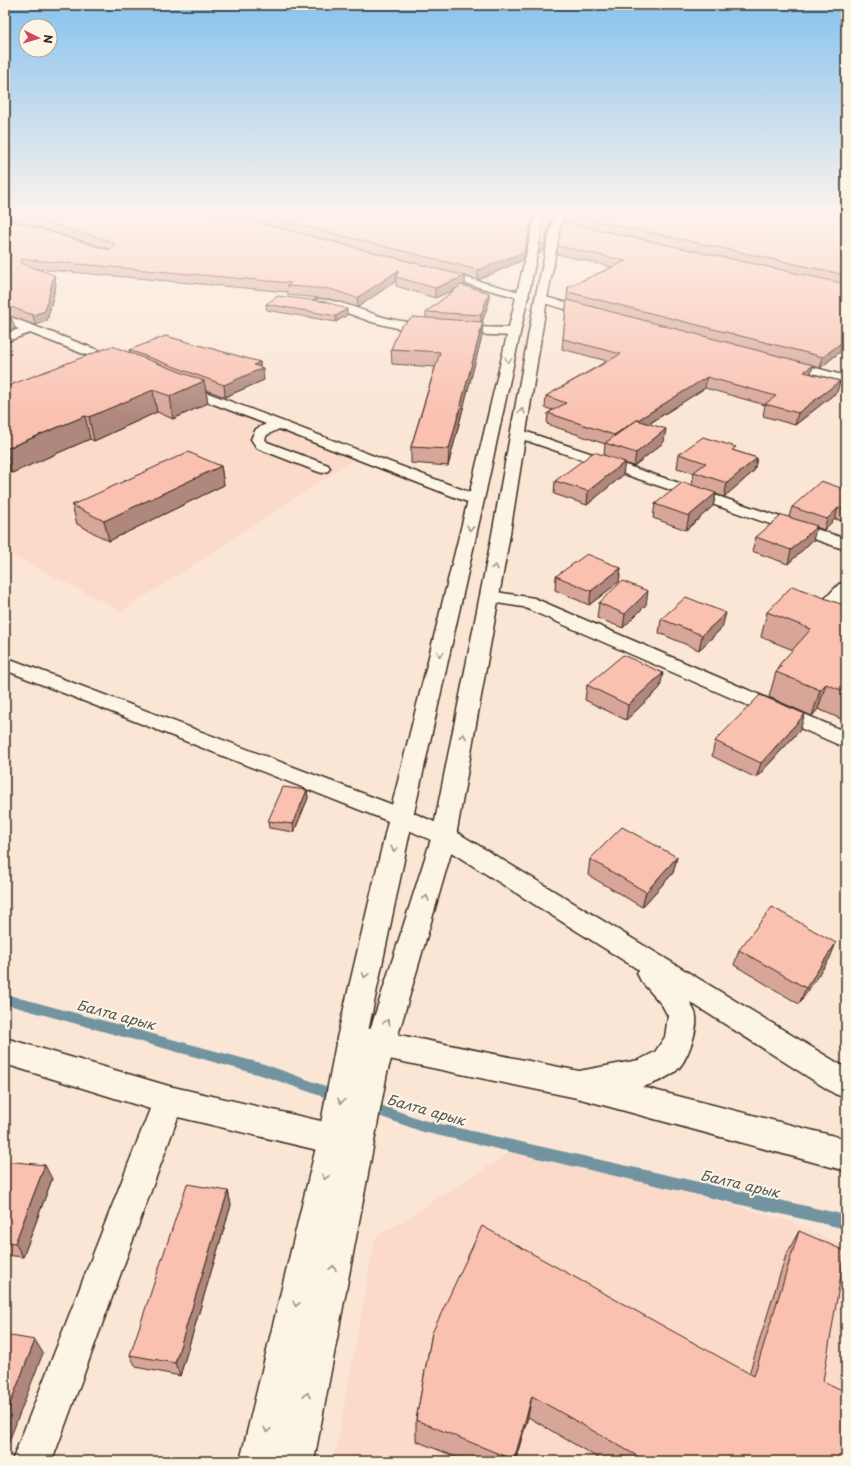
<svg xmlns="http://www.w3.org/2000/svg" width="851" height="1466" font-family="'Playpen Sans',sans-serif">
  <rect width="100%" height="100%" fill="#fbe5d5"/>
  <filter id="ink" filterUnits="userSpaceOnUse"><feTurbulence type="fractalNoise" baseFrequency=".025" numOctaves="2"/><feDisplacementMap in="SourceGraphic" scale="8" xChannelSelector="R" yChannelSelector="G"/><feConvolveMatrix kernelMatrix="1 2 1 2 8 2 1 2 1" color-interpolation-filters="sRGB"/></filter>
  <g filter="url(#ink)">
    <!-- built -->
    <g fill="#fbdaca">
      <polygon points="26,333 355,459 122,611 5,552 5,340"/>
      <polygon points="519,1147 790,1221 846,1247 846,1461 334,1461 375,1238"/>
    </g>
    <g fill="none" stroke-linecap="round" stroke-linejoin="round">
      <!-- stream -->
      <g fill="#7294a1" fill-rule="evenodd">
        <polygon points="5,994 264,1064 342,1092 344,1096 342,1100 338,1102 264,1076 5,1004"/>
        <polygon points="369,1101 423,1120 846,1215 846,1229 423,1132 365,1111 363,1107 365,1103"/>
      </g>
      <defs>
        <g id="minor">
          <polygon points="437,270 527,294 529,296 527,298 523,299 433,275 432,273"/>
          <polygon points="541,296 600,311 602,314 600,317 596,318 537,301 535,299 537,297"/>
          <path d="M319 299C347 301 373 317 401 321 438 327 477 327 514 328L518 329 520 332 518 335 514 336 446 333 401 329 372 322 328 306 315 304 313 302 315 300Z"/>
          <polygon points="5,315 127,361 129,364 127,367 117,367 30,333 5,342 5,334 19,329 5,323"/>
          <polygon points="782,359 846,376 846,384 777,366 775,363 777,360"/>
          <polygon points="179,382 482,497 484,500 482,503 476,505 470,503 279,429 267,435 265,439 267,442 328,465 330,468 328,471 322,473 316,471 257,448 251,439 256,429 266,424 174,389 172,386 174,383"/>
          <polygon points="518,429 846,539 846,550 513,436 511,433 513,430"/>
          <path d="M846 582V599C836 609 828 624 812 620L809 616 812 612 839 584Z"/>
          <polygon points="490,591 534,598 846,732 846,748 523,607 483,601 481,597 483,593"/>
          <path d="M5 657 409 811 453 830 846 1068V1098L835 1094 690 1002C692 1007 696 1012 696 1017 698 1030 687 1062 676 1071 667 1078 653 1084 642 1087L846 1139V1171L577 1098 365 1054 355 1050 350 1041 355 1032 365 1028 579 1071 639 1060 655 1052 665 1037 668 1016 662 1005 641 981 637 973 639 970 435 842 393 823 5 670Z"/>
          <polygon points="5,1038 169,1086 334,1124 348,1123 359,1127 364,1138 359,1149 348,1153 334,1154 178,1117 52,1461 12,1461 150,1109 5,1064"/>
        </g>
        <polygon id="major" points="536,213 546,213 484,500 413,817 365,1046 432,836 491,540 535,299 554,213 563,213 547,299 509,540 456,836 387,1073 314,1461 240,1461 318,1139 337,1038 389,817 468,500"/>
      </defs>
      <!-- minor casing -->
      <use href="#minor" stroke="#3b2a1e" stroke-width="3"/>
      <!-- major casing -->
      <use href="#major" stroke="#3b2a1e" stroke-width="3"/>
      <!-- minor -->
      <use href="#minor" fill="#fcf5e5" fill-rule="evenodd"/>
      <!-- major -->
      <use href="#major" fill="#fcf5e5" fill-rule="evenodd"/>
    </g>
    <!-- wall -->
    <g fill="#d7a698" stroke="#3b2a1e">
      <polygon points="5,213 222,213 410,262 223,213 524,213 533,214 532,222 523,260 478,280 465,276 465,285 464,286 489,302 482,322 482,336 448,466 411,463 411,447 435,367 392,364 391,349 426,318 426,312 457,288 435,298 396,286 396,281 358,307 330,299 288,295 288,292 38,269 56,284 47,321 35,325 5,314 5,218 108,250 109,249 5,217"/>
      <polygon points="564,213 846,218 846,347 820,368 813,366 811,373 840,381 837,392 795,425 763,416 765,405 705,388 649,424 664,442 634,466 624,463 623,475 587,505 554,494 555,481 604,455 605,444 547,424 548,413 553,410 545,408 546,396 607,361 562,349 568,287 612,267 557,254 558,246 651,241 563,222"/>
      <polygon points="266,304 347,315 336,322 267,310"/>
      <polygon points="129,350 260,362 260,367 264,380 225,397 206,390 208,403 173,419 157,412 94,441 90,439 12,473 5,470 5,387 130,353"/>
      <polygon points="735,451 757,458 754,471 724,497 716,494 713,506 686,530 653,518 655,504 692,485 694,473 677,468 679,454"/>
      <polygon points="221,466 224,485 109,541 77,524 72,505"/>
      <polygon points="846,487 846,522 835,519 824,530 816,527 813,540 788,564 752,551 756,537 789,517 792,507 844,489"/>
      <polygon points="621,568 619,582 589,605 555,590 556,576"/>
      <polygon points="599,603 646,605 623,628 597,618"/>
      <polygon points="846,606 846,721 818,709 812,716 769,697 776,672 778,670 779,665 793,650 761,637 767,612"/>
      <polygon points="661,619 722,628 699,650 659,633"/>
      <polygon points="587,685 660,688 626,720 585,700"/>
      <polygon points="800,730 756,778 712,756 715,741"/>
      <polygon points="307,790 308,798 294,832 269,828 268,821"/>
      <polygon points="677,857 673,873 642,907 588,875 590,859"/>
      <polygon points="739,950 830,958 799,1004 734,965"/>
      <polygon points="5,1161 52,1179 23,1257 5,1255"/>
      <polygon points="228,1191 231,1205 180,1376 136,1367 130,1355"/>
      <polygon points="799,1231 823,1381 846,1461 603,1461 528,1417 515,1461 466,1461 416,1441 416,1420 432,1333 749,1374 786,1255"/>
    </g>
    <!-- shaded-wall -->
    <g fill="#af877c" stroke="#3b2a1e">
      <polygon points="551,213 554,213 553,213 544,251 539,254 539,245"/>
      <polygon points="533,214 532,222 523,260 478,280 478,270"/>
      <polygon points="399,270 396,277 396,281 358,307 357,298"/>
      <polygon points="54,275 56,284 47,321 35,325 33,315"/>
      <polygon points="465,276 465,285 435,298 435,288"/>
      <polygon points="489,293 489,302 481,325 481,315"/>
      <polygon points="347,309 347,315 336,322 336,316"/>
      <polygon points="12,319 15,329 5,332 5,322"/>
      <polygon points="483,322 482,336 448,466 449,449"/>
      <polygon points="846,339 846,347 820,368 823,357"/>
      <polygon points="260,362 260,370 263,368 264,380 225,397 224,385 254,365"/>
      <polygon points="813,365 810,376 804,372"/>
      <polygon points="707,377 705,388 614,446 613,446 614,435"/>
      <polygon points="204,381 208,403 173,419 170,396"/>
      <polygon points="840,381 837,392 795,425 798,413"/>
      <polygon points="153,390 157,412 94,441 89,417"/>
      <polygon points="85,416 90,439 12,473 6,449"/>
      <polygon points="666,429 664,442 634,466 636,453"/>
      <polygon points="757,458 754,471 724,497 727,483"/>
      <polygon points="625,462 623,475 587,505 588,491"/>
      <polygon points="221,466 224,485 109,541 104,521"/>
      <polygon points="716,493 713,506 686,530 689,516"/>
      <polygon points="838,508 835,519 824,530 827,519"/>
      <polygon points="817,526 813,540 788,564 791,550"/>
      <polygon points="621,568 619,582 589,605 591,591"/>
      <polygon points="648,591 646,605 623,628 625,614"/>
      <polygon points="726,613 722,628 699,650 702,635"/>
      <polygon points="663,673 660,688 626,720 628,705"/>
      <polygon points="826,684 818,709 812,716 820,690"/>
      <polygon points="805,714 800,730 756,778 761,763"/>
      <polygon points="307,790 308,798 294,832 293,824"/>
      <polygon points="677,857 673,873 642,907 646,892"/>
      <polygon points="836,943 830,958 799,1004 806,988"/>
      <polygon points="45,1165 52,1179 23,1257 15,1243"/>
      <polygon points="228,1191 231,1205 180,1376 175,1363"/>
      <polygon points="35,1340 43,1353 5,1452 5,1417"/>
      <polygon points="532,1396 528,1417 515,1461 514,1461"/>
    </g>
    <!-- building -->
    <g fill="#fac1b1" stroke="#3b2a1e">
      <polygon points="17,213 222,213 465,276 435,288 396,277 399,270 357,298 330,289 287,286 291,283 22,259 21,263 54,275 45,311 33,315 5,305 5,218 108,250 115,246 113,242"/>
      <polygon points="253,213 524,213 533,214 524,252 478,270"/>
      <polygon points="546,213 551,213 545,243 539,245"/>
      <polygon points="564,213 831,213 846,218 846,275 564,214"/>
      <polygon points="562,222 846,284 846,339 823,357 568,292 568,287 626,261 558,246"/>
      <polygon points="461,285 489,293 481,315 426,312"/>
      <polygon points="278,296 327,302 347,309 336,316 266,304"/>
      <polygon points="567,300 813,365 804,372 840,381 798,413 765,404 776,396 707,377 638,420 637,420 614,435 548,413 566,403 546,396 621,354 563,339"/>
      <polygon points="5,316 12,319 5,322"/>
      <polygon points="413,317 483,322 449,449 411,447 440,352 391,349 400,327"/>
      <polygon points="166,336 260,362 254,365 263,368 224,385 129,350"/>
      <polygon points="112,346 204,381 170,396 153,390 89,417 85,416 5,449 5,387"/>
      <polygon points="637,420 666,429 636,453 605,443"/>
      <polygon points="703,437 736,447 732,450 757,458 727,483 694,472 706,463 679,454"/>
      <polygon points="188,452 221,466 104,521 72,505"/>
      <polygon points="594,452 625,462 588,491 555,481"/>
      <polygon points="821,481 844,489 846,487 846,510 838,508 827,519 792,507"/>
      <polygon points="683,482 716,493 689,516 655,504"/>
      <polygon points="782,515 817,526 791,550 756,537"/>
      <polygon points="587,554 621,568 591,591 556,576"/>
      <polygon points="622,581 648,591 625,614 599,603"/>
      <polygon points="792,586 846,606 846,692 826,684 820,690 776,672 782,666 779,665 811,629 767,612"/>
      <polygon points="686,597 726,613 702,635 661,619"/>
      <polygon points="623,655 663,673 628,705 587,685"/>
      <polygon points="760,695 805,714 761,763 715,741"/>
      <polygon points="283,787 307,790 293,824 268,821"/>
      <polygon points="622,827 677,857 646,892 590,859"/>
      <polygon points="772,907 836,943 806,988 739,950"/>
      <polygon points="5,1161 45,1165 15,1243 5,1242"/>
      <polygon points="187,1184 228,1191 175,1363 130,1355"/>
      <polygon points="482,1226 754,1376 799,1231 845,1251 823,1381 846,1392 846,1461 646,1461 532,1396 514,1460 416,1420 432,1333"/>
      <polygon points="5,1335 35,1340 5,1417"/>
    </g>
    <!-- one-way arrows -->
    <defs><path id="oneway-chevron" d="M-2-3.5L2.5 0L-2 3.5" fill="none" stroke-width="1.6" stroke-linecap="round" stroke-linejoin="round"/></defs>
    <g stroke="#9c9082">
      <use href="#oneway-chevron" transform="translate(508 360) rotate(103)"/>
      <use href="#oneway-chevron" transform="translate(522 411) rotate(-80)"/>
      <use href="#oneway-chevron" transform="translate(470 528) rotate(103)"/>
      <use href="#oneway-chevron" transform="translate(495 567) rotate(-79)"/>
      <use href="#oneway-chevron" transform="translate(440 654) rotate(103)"/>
      <use href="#oneway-chevron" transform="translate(463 736) rotate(-79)"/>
      <use href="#oneway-chevron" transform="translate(394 849) rotate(103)"/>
      <use href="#oneway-chevron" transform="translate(426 898) rotate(-74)"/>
      <use href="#oneway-chevron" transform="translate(365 975) rotate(103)"/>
      <use href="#oneway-chevron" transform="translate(387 1022) rotate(-72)"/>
      <use href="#oneway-chevron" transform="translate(341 1101) rotate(101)"/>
      <use href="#oneway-chevron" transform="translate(325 1177) rotate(103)"/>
      <use href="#oneway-chevron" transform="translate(333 1268) rotate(-78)"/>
      <use href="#oneway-chevron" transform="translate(296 1304) rotate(103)"/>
      <use href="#oneway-chevron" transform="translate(307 1395) rotate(-78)"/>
      <use href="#oneway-chevron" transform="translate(267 1430) rotate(103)"/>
    </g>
  </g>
  <!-- sky -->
  <linearGradient id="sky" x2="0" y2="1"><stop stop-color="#87c3ef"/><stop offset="0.51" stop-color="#fdf3ec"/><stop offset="1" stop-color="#fdf3ec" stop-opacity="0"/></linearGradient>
  <rect width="851" height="418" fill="url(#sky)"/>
  <g text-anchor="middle" stroke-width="4" stroke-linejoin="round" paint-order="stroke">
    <!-- near-water labels -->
    <g font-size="14" font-style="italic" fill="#525655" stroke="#fcf5e5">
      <text transform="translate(116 1015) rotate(15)" y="5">Балта арык</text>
      <text transform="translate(426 1110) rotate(16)" y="5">Балта арык</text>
      <text transform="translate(740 1184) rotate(13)" y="5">Балта арык</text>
    </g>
  </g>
  <!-- margin -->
  <rect width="851" height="1466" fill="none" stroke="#fcf5e5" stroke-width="20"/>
  <rect x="10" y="10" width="831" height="1446" fill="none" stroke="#3b2a1e" stroke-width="1.5" filter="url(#ink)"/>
  <!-- north arrow -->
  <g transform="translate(38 38) rotate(95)"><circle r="19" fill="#fcf5e5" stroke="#afa495"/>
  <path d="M0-3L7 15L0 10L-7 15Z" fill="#d1495b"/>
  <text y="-6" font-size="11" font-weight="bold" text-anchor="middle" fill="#3b2a1e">N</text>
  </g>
</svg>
